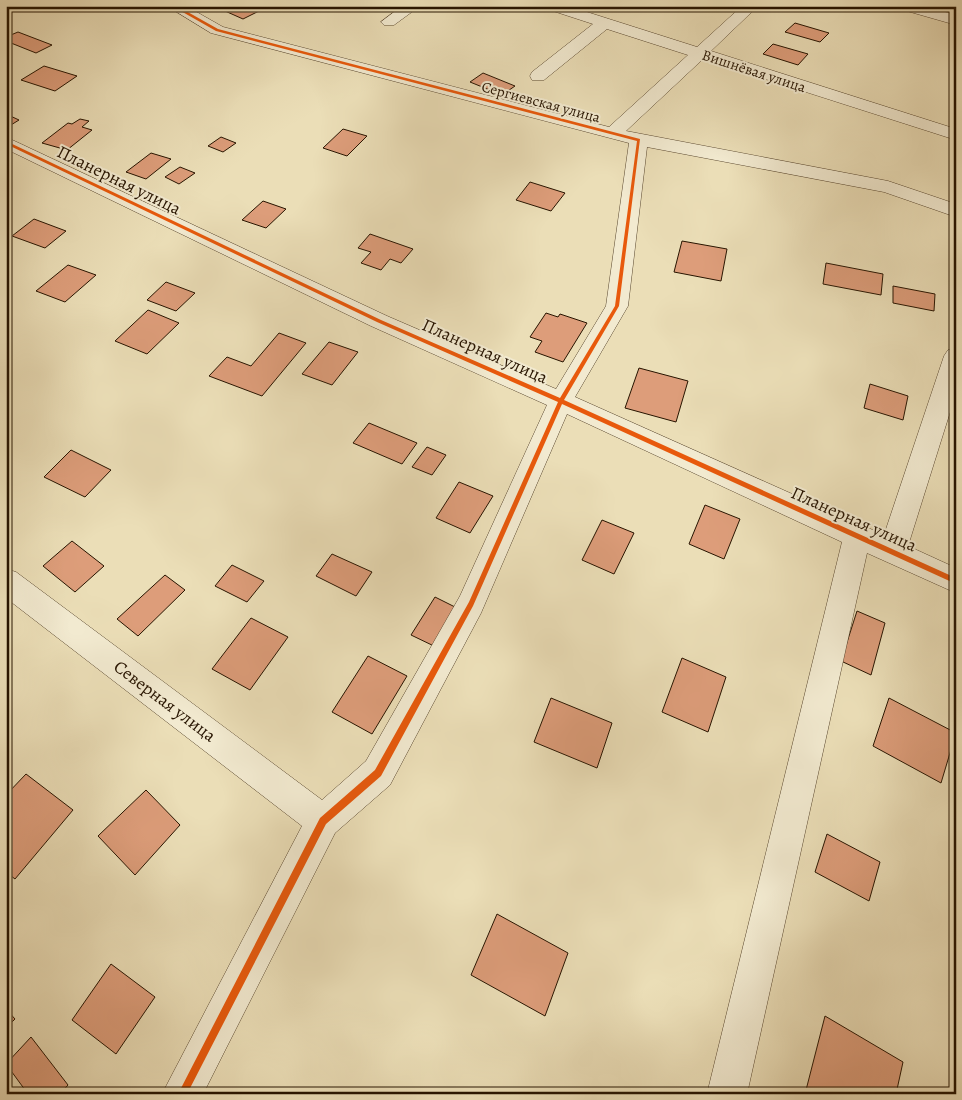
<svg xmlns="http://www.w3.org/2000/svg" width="962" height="1100" font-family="Alegreya,serif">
  <rect width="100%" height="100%" fill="#ebdeb7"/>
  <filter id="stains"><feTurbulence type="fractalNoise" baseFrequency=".004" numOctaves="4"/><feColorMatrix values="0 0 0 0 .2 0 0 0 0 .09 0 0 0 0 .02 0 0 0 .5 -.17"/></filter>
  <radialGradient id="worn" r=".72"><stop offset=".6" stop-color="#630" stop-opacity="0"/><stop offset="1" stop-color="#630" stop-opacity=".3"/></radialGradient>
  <!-- building -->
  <g fill="#dd9d7a" stroke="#271400">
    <polygon points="218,6 269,6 243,19 216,7"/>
    <polygon points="795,23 829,33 820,42 785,32"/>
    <polygon points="18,32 52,45 36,53 6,41 6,37"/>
    <polygon points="773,44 808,54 798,65 763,54"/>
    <polygon points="44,66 77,76 55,91 21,80"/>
    <polygon points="483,73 515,86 502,95 470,82"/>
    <polygon points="6,114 19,120 6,128"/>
    <polygon points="80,119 89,121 82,127 92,130 67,150 42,143 68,123 72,124"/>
    <polygon points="343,129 367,136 347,156 323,148"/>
    <polygon points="221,137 236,143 223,152 208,146"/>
    <polygon points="151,153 171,159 146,179 126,172"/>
    <polygon points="180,167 195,173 179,184 165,177"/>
    <polygon points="530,182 565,193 551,211 516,200"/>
    <polygon points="263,201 286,209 266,228 242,220"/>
    <polygon points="34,219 66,231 45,248 12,236"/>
    <polygon points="370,234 413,249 401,263 390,259 381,270 361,263 371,252 358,248"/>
    <polygon points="682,241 727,249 721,281 674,272"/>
    <polygon points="826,263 883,274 881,295 823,284"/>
    <polygon points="68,265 96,275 65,302 36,291"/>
    <polygon points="166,282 195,293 176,311 147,300"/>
    <polygon points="893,286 935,294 934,311 893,303"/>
    <polygon points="148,310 179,323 147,354 115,341"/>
    <polygon points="546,313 558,317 560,314 587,323 563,362 535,352 542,341 530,337"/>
    <polygon points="279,333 306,343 262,396 209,376 227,357 251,366"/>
    <polygon points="329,342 358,352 332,385 302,374"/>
    <polygon points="639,368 688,381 676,422 625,408"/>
    <polygon points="870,384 908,396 903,420 864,408"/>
    <polygon points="369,423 417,443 402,464 353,443"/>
    <polygon points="427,447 446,455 432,475 412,467"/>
    <polygon points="71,450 111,470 85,497 44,477"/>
    <polygon points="459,482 493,496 470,533 436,518"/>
    <polygon points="705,505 740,519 724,559 689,544"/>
    <polygon points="602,520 634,533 614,574 582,560"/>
    <polygon points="72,541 104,566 75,592 43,566"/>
    <polygon points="332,554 372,572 356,596 316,576"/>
    <polygon points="232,565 264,581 247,602 215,586"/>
    <polygon points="165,575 185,590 138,636 117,619"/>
    <polygon points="435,597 459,609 436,647 411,635"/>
    <polygon points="857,611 885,623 871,675 841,661"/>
    <polygon points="251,618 288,637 250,690 212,669"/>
    <polygon points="368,656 407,676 372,734 332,712"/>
    <polygon points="682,658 726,677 708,732 662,712"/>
    <polygon points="551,698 612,723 597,768 534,742"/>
    <polygon points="889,698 956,733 941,783 873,746"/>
    <polygon points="26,774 73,810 15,879 6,872 6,795"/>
    <polygon points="146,790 180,825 135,875 98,836"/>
    <polygon points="827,834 880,862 869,901 815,872"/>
    <polygon points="497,914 568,953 545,1016 471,975"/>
    <polygon points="111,964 155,997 116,1054 72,1020"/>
    <polygon points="6,1009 15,1019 6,1028"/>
    <polygon points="825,1016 903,1062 896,1094 805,1094"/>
    <polygon points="31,1037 68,1085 60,1094 28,1094 6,1064"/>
  </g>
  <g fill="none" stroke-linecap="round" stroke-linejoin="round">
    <defs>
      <g id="minor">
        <polygon points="167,6 186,6 223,27 609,127 688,55 607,29 544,80 532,80 530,76 532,72 593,24 547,9 545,6 568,6 697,47 742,6 758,6 711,51 956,129 956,140 703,59 626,131 888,181 956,204 956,217 884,192 647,147 628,306 575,397 884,535 944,356 948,350 956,348 956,393 908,546 956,568 956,593 867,553 747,1094 707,1094 842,542 567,414 481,613 390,785 335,833 203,1094 162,1094 302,826 6,598 6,569 16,572 322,800 366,761 460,596 547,405 371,326 6,149 6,137 387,316 556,389 606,306 629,143 211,33"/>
        <polygon points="402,6 420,6 394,25 384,25 381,22"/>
        <polygon points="898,6 923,6 956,15 956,25 900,9"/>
      </g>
    </defs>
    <!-- minor casing -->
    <use href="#minor" stroke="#58462e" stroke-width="1"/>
    <!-- minor -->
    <use href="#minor" fill="#f2ead0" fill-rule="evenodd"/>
    <defs>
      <polygon id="cycleway" points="172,6 177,6 218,29 640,139 619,306 564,400 956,578 956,584 562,404 473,606 381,776 326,824 187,1094 178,1094 320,818 375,770 469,602 558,402 377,322 6,144 6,141 381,320 560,398 615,306 637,141 216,31"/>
    </defs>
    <!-- cycleway casing -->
    <use href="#cycleway" stroke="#f2ead0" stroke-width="3"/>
    <!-- cycleway -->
    <use href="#cycleway" fill="#e8590c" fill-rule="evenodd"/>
  </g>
  <g text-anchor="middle" stroke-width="4" stroke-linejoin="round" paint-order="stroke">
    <!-- far-street labels -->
    <g font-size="15" fill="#271400" stroke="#f2ead0">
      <text transform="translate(754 71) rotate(18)" y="5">Вишнёвая улица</text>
      <text transform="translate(541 102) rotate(15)" y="5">Сергиевская улица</text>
    </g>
    <!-- street labels -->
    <g font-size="18" fill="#271400" stroke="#f2ead0">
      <text transform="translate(119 180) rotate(26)" y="6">Планерная улица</text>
      <text transform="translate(485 351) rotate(24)" y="6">Планерная улица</text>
      <text transform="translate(854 519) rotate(24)" y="6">Планерная улица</text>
      <text transform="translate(165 701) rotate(37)" y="6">Северная улица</text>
    </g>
  </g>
  <!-- margin -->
  <rect width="962" height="1100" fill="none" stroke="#ebdeb7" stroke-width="25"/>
  <rect x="8" y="8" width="947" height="1085" fill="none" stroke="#271400" stroke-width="2.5"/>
  <rect x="12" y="12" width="937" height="1075" fill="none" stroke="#271400"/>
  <rect width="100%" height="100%" filter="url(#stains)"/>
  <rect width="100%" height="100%" fill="url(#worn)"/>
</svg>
